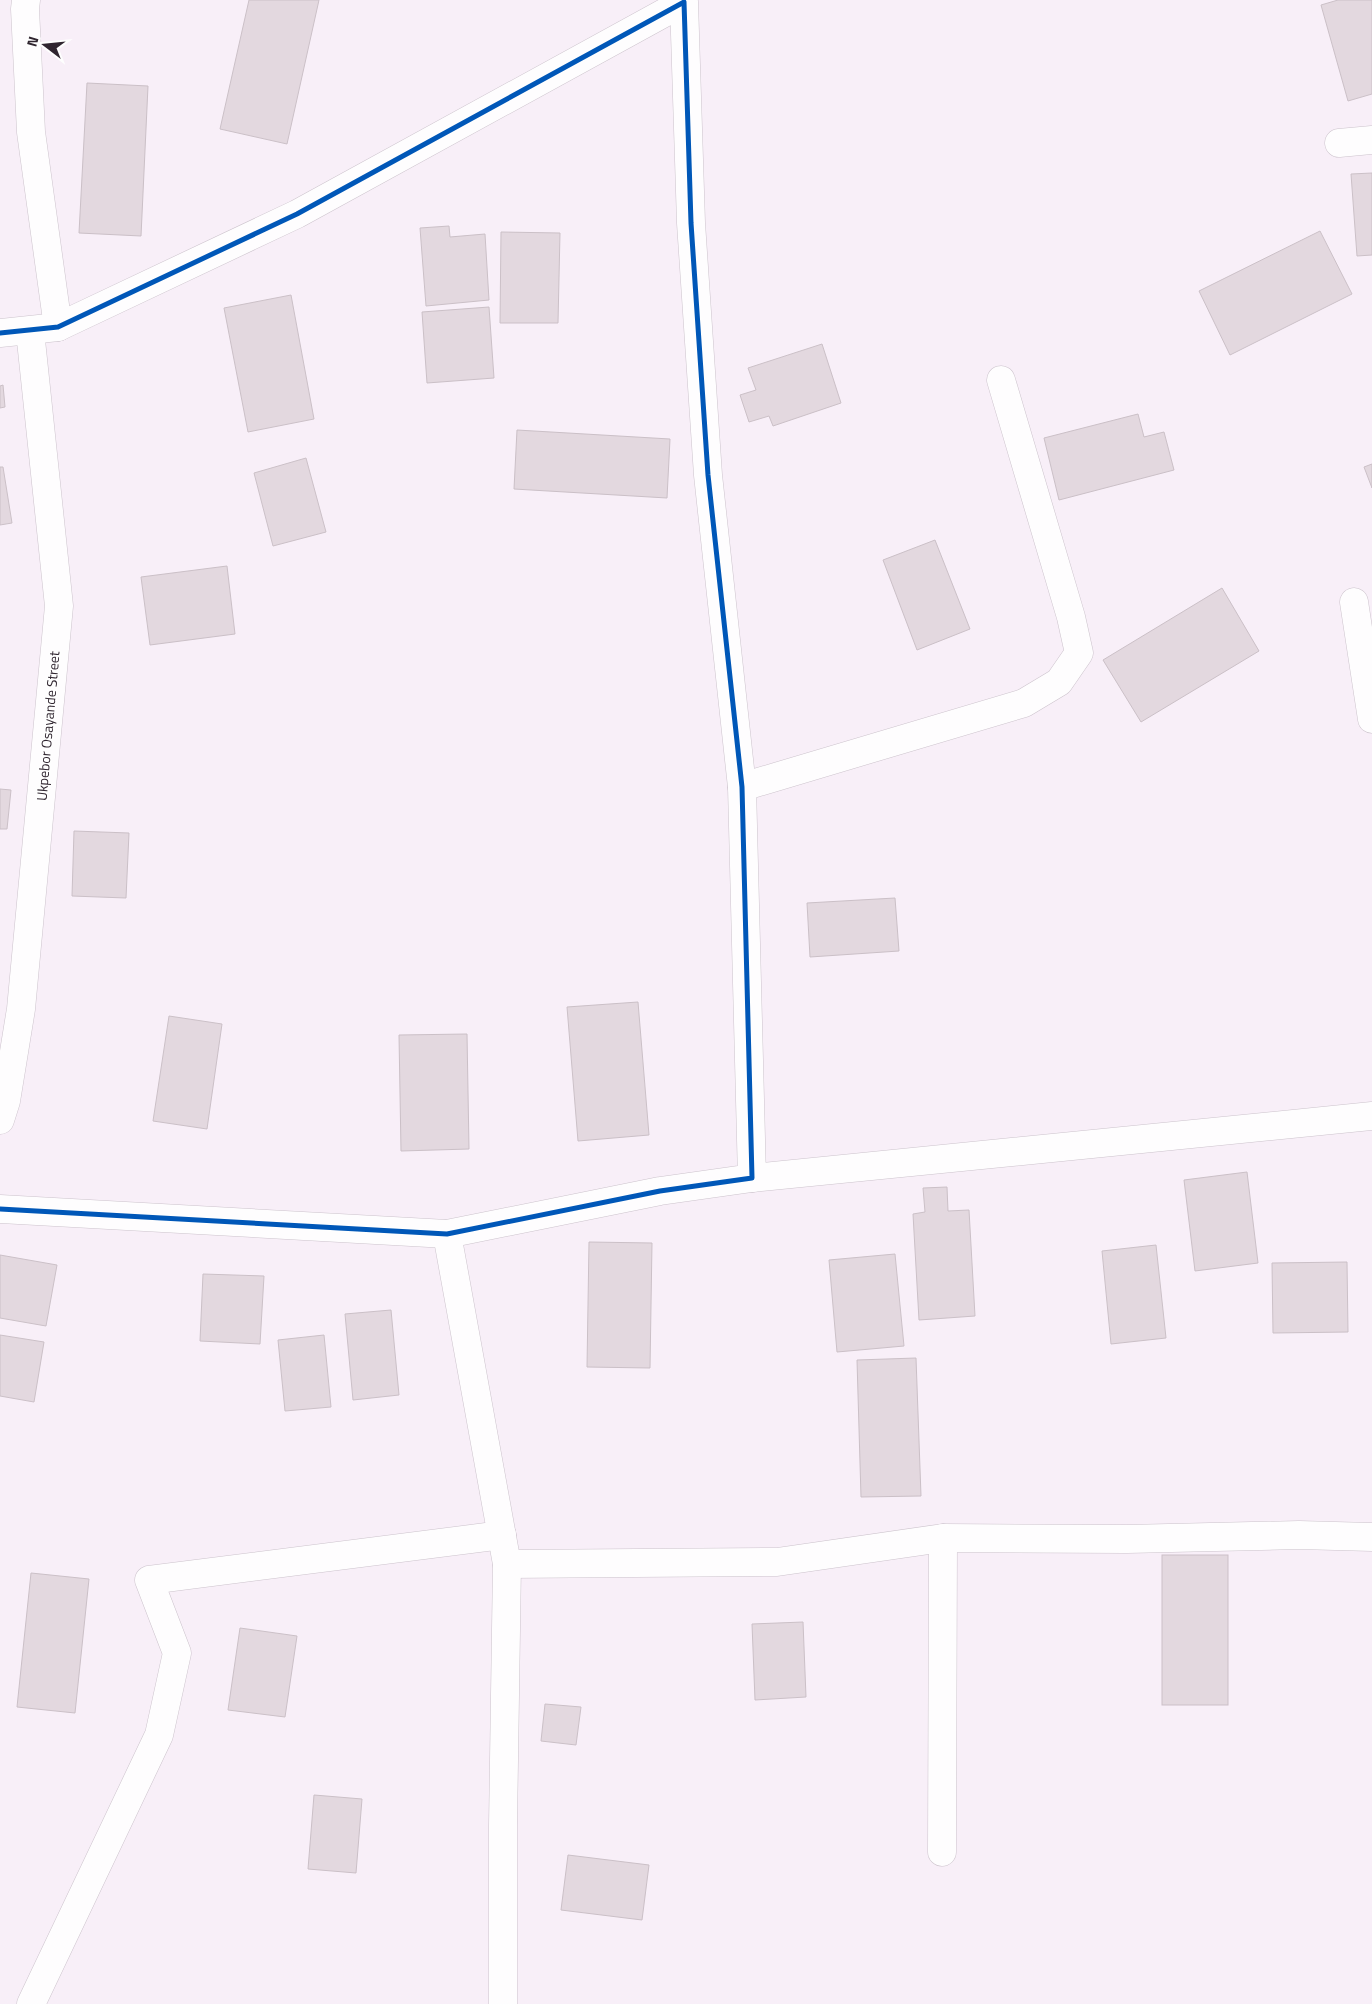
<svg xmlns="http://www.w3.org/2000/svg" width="1372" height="2004" font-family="'Titillium Web',sans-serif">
  <rect width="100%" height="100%" fill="#f8eff8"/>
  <!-- building -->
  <g fill="#e3d8df" stroke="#cbc0c7">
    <polygon points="249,0 319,0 287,144 220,129"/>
    <polygon points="1338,0 1372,0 1372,94 1348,101 1321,5"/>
    <polygon points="87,83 148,86 141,236 79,233"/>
    <polygon points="1372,173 1372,255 1357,256 1351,174"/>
    <polygon points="449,226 450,237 485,234 489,300 426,306 420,228"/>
    <polygon points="1320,231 1352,294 1230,355 1199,291"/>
    <polygon points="501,232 560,233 558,323 500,323"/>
    <polygon points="291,295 314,419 248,432 224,308"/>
    <polygon points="489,307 494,378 427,383 422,312"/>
    <polygon points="822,344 841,403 773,426 769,416 749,422 740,395 756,390 748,368"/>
    <polygon points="3,385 5,407 0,408 0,386"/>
    <polygon points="1138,414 1144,437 1164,432 1174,470 1059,500 1044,438"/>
    <polygon points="517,430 670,439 667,498 514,489"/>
    <polygon points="306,458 326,532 273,546 254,473"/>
    <polygon points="1372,464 1372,488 1364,467"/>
    <polygon points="0,467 3,467 12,523 0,525"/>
    <polygon points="935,540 970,629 917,650 883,560"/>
    <polygon points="227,566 235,634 150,645 141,577"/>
    <polygon points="1222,588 1259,651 1141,722 1103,660"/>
    <polygon points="0,789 11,790 7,829 0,829"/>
    <polygon points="74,831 129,833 126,898 72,896"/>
    <polygon points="895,898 899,951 810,957 807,903"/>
    <polygon points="638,1002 649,1135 578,1141 567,1007"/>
    <polygon points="169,1016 222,1024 207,1129 153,1121"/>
    <polygon points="467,1034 469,1149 401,1151 399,1035"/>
    <polygon points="1247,1172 1258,1263 1195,1271 1184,1180"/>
    <polygon points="947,1187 948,1211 969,1210 975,1316 919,1320 913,1214 925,1212 923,1188"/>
    <polygon points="589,1242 652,1243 650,1368 587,1367"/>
    <polygon points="1156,1245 1166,1338 1111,1344 1102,1251"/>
    <polygon points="895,1254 904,1346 837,1352 829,1260"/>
    <polygon points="0,1255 57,1265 46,1326 0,1318"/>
    <polygon points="1347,1262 1348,1332 1273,1333 1272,1263"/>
    <polygon points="203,1274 264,1276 260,1344 200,1341"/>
    <polygon points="391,1310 399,1395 353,1400 345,1314"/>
    <polygon points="0,1335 44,1342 34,1402 0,1396"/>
    <polygon points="324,1335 331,1407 285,1411 278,1340"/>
    <polygon points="916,1358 921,1496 861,1497 857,1360"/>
    <rect x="1162" y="1555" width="66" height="150"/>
    <polygon points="31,1573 89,1579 75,1713 17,1707"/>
    <polygon points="803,1622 806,1697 755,1700 752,1624"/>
    <polygon points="240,1628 297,1636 285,1717 228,1710"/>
    <polygon points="545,1704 581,1707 576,1745 541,1741"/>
    <polygon points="314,1795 362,1799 356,1873 308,1869"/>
    <polygon points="568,1855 649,1865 642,1920 561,1910"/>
  </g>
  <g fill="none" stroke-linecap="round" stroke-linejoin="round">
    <defs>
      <g id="minor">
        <polyline points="26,0 25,9 31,132 58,327"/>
        <polyline points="1339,143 1372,140"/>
        <polyline points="0,333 58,327 297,214 684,2 691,223 708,475 742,787 752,1178 660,1191 447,1234 0,1209"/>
        <polyline points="1354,602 1372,719"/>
        <polyline points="742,787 1024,703 1059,682 1079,653 1071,617 1001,380"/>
        <polyline points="0,1120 6,1101 21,1009 59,606 30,331"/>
        <polyline points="752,1178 1372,1116"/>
        <polyline points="447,1234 507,1564 503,1826 503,2004"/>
        <polyline points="507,1564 777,1562 943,1538 1127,1539 1299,1535 1372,1537"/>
        <polyline points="942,1852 943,1538"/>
        <polyline points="31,2004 159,1735 177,1653 149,1580 502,1535"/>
      </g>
    </defs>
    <!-- minor casing -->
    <use href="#minor" stroke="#ccc3cc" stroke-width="29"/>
    <!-- minor -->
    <use href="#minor" stroke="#fefdfe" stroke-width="28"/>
    <defs>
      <polyline id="cycleway" points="0,333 58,327 297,214 684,2 691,223 708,475 742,787 752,1178 660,1191 447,1234 0,1209"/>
    </defs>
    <!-- cycleway casing -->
    <use href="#cycleway" stroke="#fefefe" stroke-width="8"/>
    <!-- cycleway -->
    <use href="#cycleway" stroke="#0057b8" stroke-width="5"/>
  </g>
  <g text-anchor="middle" stroke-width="4" stroke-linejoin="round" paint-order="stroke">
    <!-- street labels -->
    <g font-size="14" fill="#302630" stroke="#fefefe">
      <text transform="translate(48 726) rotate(-85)" y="5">Ukpebor Osayande Street</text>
    </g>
  </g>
  <!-- north arrow -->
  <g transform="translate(45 45) rotate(286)" stroke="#fefefe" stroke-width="4" paint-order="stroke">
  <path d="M0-4L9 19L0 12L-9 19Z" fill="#302630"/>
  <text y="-8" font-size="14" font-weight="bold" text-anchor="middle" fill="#302630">N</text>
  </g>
</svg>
